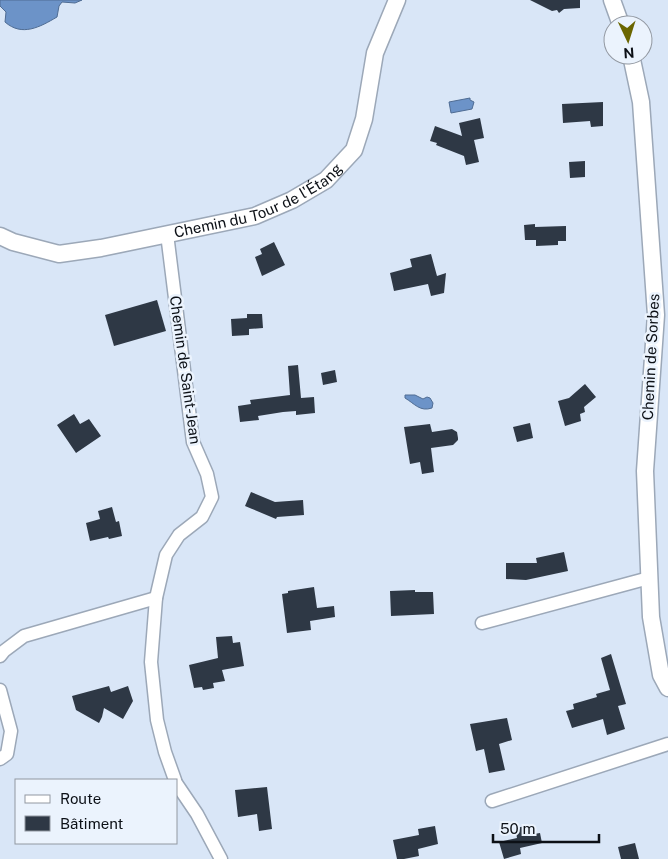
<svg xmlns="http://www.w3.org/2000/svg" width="668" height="859" font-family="'Public Sans',sans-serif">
  <rect width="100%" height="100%" fill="#d9e6f7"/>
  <!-- water -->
  <g fill="#6c93c8" stroke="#4f6c93">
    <path d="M0 0H82L75 3 62 2 59 6 57 17C40 27 22 37 5 22L6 12 0 6Z"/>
    <polygon points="470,98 470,100 474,102 472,109 451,113 449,102"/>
    <path d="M405 395H415L423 399 427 397 430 398 433 403 432 408C420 412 415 404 405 398Z"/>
  </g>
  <!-- building -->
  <g fill="#2e3845">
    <polygon points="530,0 580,0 580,8 564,9 559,13 557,10 552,11"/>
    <polygon points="603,102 603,126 591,127 590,121 563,123 562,104"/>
    <polygon points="480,118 484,138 474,140 479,162 466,165 464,156 436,145 437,143 430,141 435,126 462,136 459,123"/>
    <polygon points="585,161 585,177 570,178 569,162"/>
    <polygon points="535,224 535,227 566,226 566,241 558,241 558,245 536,246 536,240 525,240 524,225"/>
    <polygon points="274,242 285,265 262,276 255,257 262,254 260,249"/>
    <polygon points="431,254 437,276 446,273 444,293 431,296 428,284 394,291 390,273 412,267 410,259"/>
    <polygon points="157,300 166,331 114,346 105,315"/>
    <polygon points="247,314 262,314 263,328 249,329 249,335 232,336 231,319 247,318"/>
    <polygon points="298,365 301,398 314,397 315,413 296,415 296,411 283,412 258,416 259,420 240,422 238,406 251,404 250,400 290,395 288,366"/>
    <polygon points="335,370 337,382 323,385 321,373"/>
    <polygon points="585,384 596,397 584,407 585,412 580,414 581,421 565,426 558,401 569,398"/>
    <polygon points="74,414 80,424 89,419 101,436 76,453 57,425"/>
    <polygon points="530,423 533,438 517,442 513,427"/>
    <polygon points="430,424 432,432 452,429 457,432 458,438 458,440 453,445 431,448 434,472 422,474 420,462 410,464 404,427"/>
    <polygon points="251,492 275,502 303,500 304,515 277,517 276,519 245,506"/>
    <polygon points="112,507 116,522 119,521 122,536 109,539 108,537 90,541 86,523 100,519 98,511"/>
    <polygon points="564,552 568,571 526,580 506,579 506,563 537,563 536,558"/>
    <polygon points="314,587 317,608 334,606 335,617 310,621 311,630 287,633 282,594 288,593 288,591"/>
    <polygon points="415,590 415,592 433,592 434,614 391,616 390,591"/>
    <polygon points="232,636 233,643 240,642 244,666 222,670 225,681 213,683 214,688 203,690 202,687 194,688 189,665 218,658 216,637"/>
    <polygon points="611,654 626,704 618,706 625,729 607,735 603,719 572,728 566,711 574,709 573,704 597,697 596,694 610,690 601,658"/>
    <polygon points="109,686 111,692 128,686 133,701 123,719 104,708 102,717 99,723 76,710 72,696"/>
    <polygon points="507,718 512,740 499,744 505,770 489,773 484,749 476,751 470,724"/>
    <polygon points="267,787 272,829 259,831 257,814 238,817 235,790"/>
    <polygon points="532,825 534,834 540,833 542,843 520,848 521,854 504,859 499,842 517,838 515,828"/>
    <polygon points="435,826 438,844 418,849 419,856 404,859 397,859 393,840 419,835 418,829"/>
    <polygon points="635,843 639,859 621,859 618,847"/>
  </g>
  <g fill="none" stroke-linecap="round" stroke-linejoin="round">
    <defs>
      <g id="minor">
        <polyline points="167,234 193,442 207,474 212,497 202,517 179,535 166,555 156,598 151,662 157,720 165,752 175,780"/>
        <polyline points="482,623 649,578"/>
        <polyline points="0,656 4,651 24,636 156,598"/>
        <polyline points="0,690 11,731 7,754 0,759"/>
        <polyline points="176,783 197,814 221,859"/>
        <polyline points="492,801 668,744"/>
      </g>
      <g id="tertiary">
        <polyline points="612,0 621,25"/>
        <polyline points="631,55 641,102 656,315 645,471 651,617 661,675 668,688"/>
        <path id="s1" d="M0 236 13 242 59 254 101 248 255 216 292 200 326 180 354 150 364 119 375 53 397 0"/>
      </g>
    </defs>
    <!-- minor casing -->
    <use href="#minor" stroke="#9ca8b8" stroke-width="15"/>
    <!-- tertiary casing -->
    <use href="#tertiary" stroke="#9ca8b8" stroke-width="19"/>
    <!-- minor -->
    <use href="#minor" stroke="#fff" stroke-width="12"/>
    <!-- tertiary -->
    <use href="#tertiary" stroke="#fff" stroke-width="16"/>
  </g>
  <g text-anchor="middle" stroke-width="5" stroke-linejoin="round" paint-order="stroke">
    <!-- street labels -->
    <g font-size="15" fill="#0c1016" stroke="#ebf3fd">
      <text dy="5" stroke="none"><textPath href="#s1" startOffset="270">Chemin du Tour de l'Étang</textPath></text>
      <text transform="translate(651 357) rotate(-87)" y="5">Chemin de Sorbes</text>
      <text transform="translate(185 370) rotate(82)" y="5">Chemin de Saint-Jean</text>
    </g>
  </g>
  <!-- legend -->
  <rect x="15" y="779" width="162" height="65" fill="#ebf3fd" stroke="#9298a1"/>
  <rect x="25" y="795" width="25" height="8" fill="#ffffff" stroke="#9298a1"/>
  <text x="60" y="804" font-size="15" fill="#0c1016">Route</text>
  <rect x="25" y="816" width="25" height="15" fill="#2e3845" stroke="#9298a1"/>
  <text x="60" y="829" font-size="15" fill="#0c1016">Bâtiment</text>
  <!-- north arrow -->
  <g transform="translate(628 40) rotate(176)"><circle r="24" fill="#ebf3fd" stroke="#9298a1"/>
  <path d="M0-4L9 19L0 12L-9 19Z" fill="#6b6600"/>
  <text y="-8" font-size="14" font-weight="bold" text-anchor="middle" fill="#0c1016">N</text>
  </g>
  <!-- scale -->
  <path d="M493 834v8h106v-8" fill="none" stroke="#0c1016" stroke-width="2.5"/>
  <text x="500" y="834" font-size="15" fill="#0c1016" stroke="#ebf3fd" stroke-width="4" paint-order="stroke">50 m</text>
</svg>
